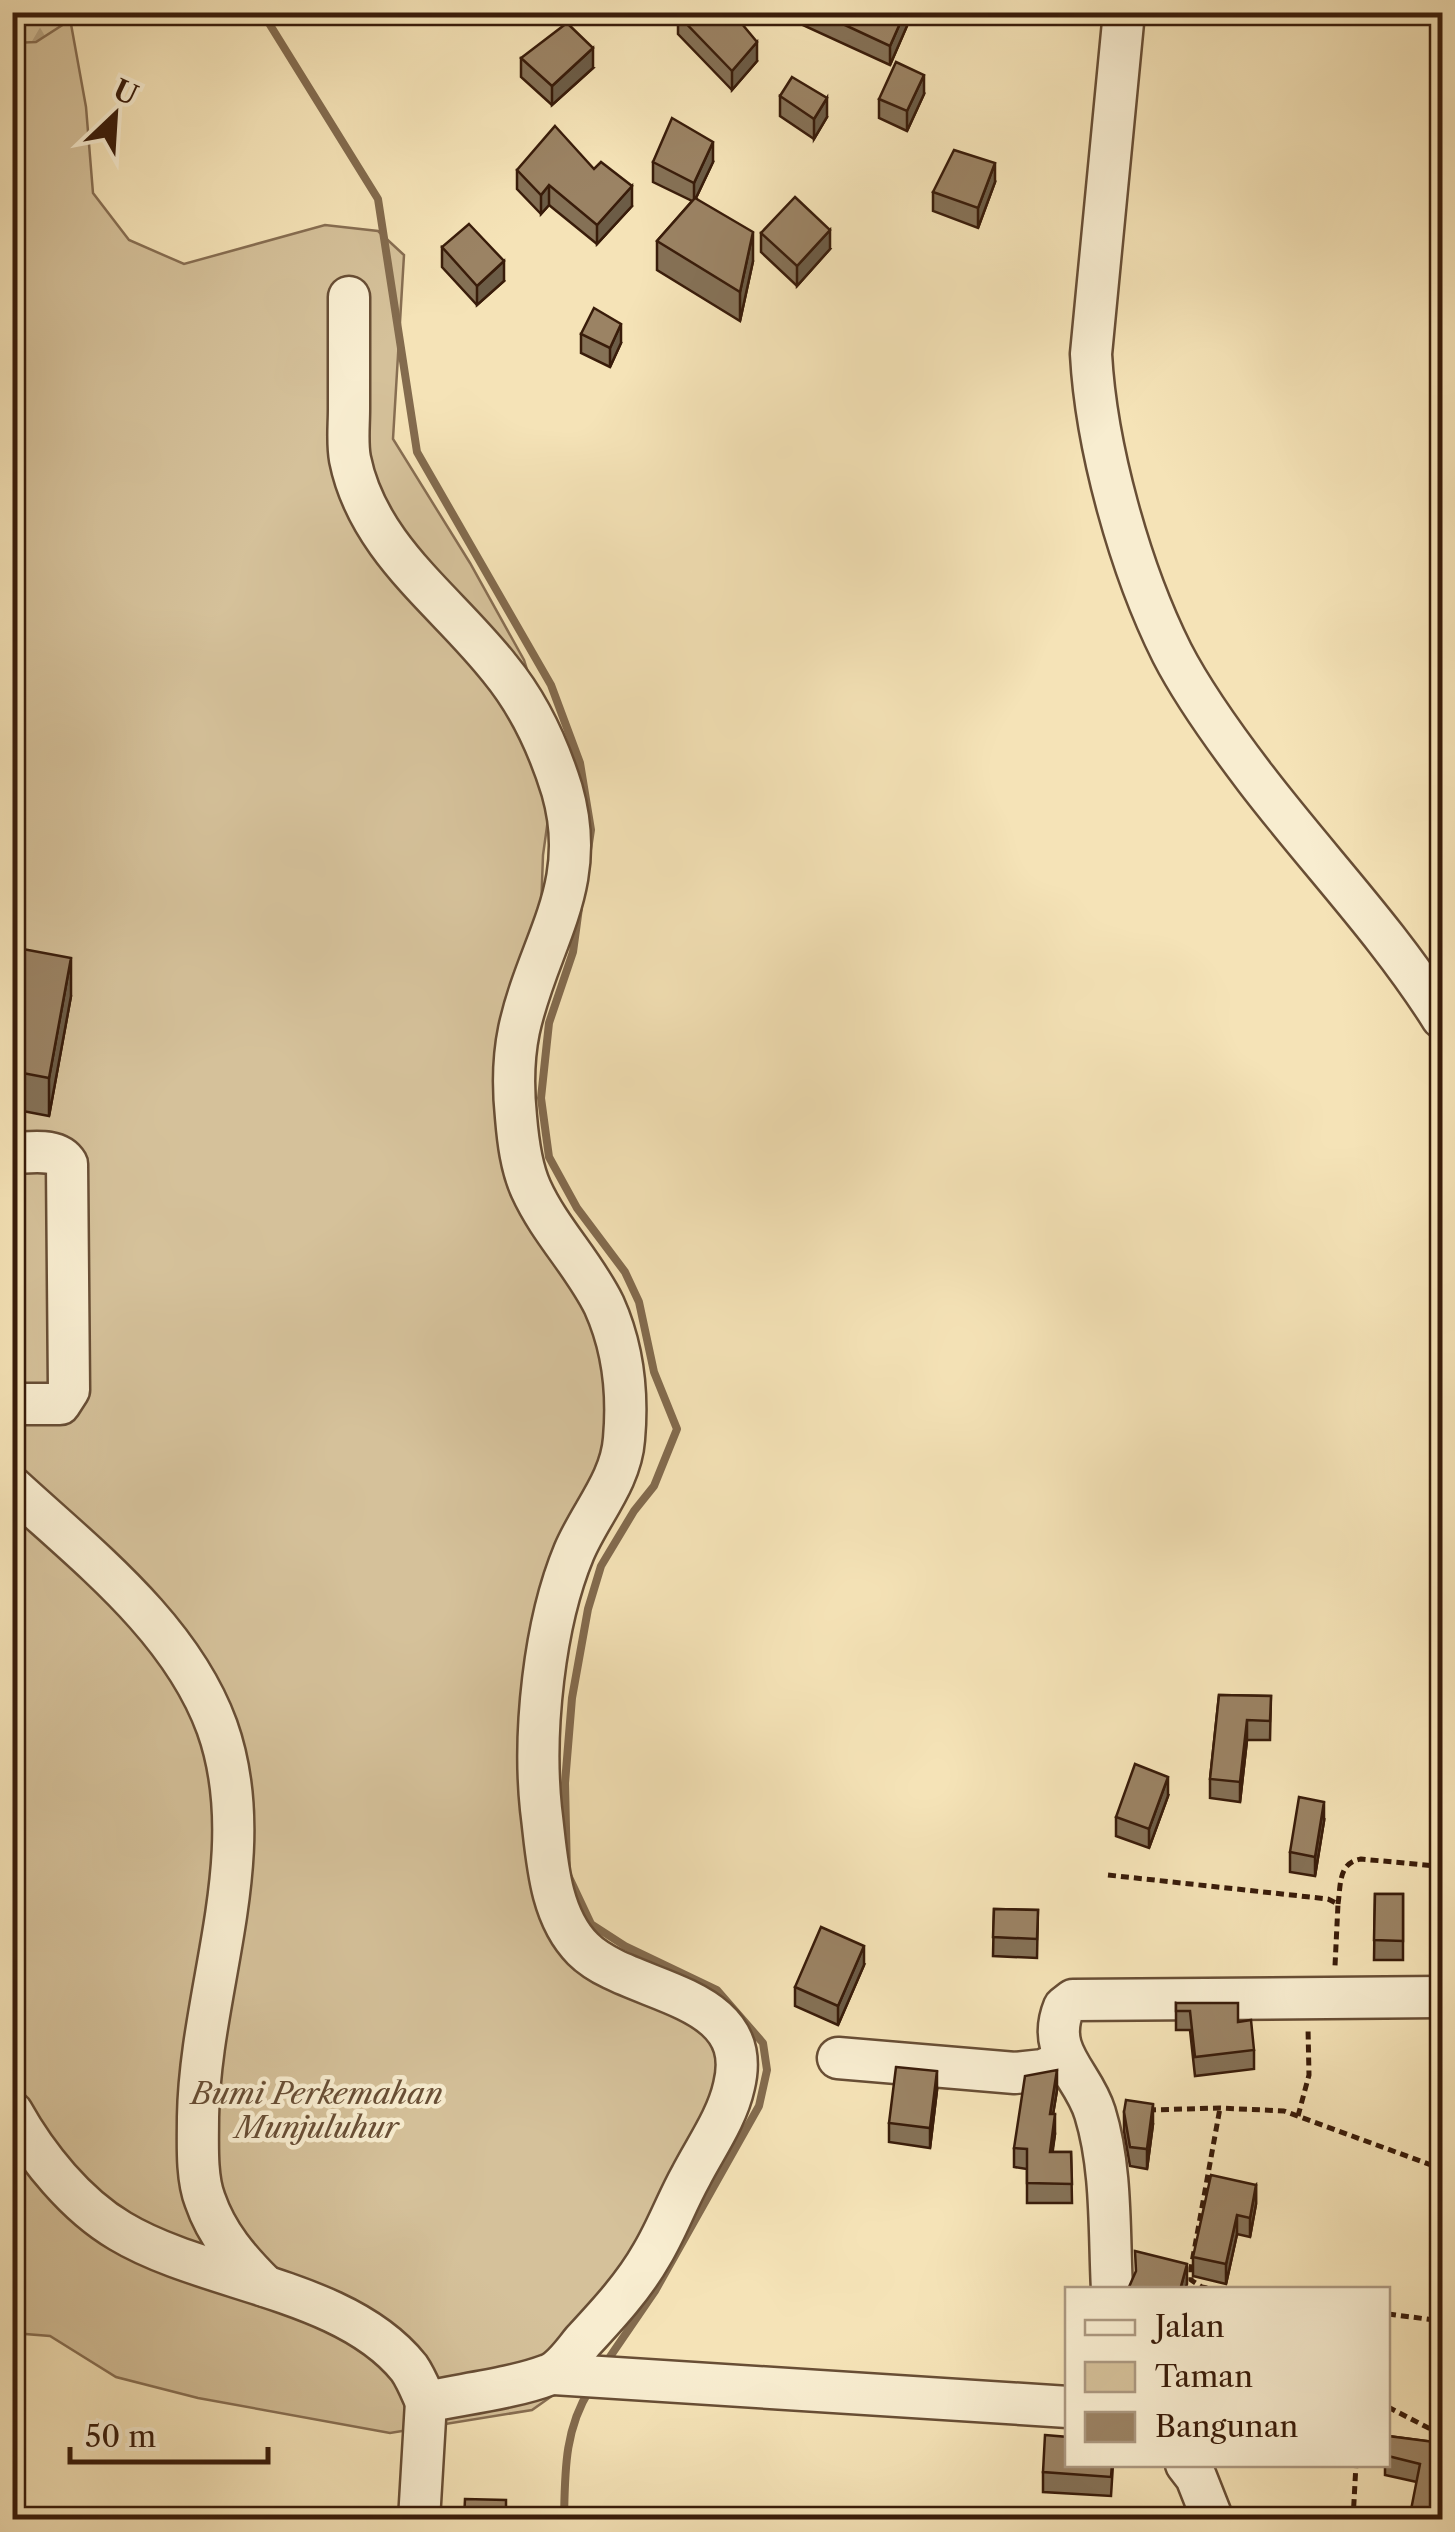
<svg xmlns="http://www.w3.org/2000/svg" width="1455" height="2532" font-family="'Libre Caslon Text',serif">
  <defs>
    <pattern id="forest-firs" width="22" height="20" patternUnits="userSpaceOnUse" patternTransform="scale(2.5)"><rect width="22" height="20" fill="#d5c19a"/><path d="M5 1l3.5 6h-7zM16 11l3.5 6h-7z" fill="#b8a583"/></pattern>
  </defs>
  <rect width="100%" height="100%" fill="#f5e3b7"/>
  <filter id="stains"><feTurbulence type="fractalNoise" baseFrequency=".002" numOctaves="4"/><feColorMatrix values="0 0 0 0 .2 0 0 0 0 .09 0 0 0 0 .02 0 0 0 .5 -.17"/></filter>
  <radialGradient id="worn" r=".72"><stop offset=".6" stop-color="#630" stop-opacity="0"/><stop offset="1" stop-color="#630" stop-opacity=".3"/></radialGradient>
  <!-- green -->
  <polygon fill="#d5c19a" stroke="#876e52" stroke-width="2.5" points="12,13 69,13 86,107 93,193 129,240 184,264 325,225 378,231 404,255 393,439 470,563 524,660 556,762 543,855 538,995 514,1115 635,1391 547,1639 560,1922 698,2011 736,2097 576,2379 532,2410 390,2433 198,2398 116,2377 50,2336 13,2333"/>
  <!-- forest -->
  <polygon fill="url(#forest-firs)" stroke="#876e52" stroke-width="2.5" points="13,12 81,12 81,13 36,42 13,43"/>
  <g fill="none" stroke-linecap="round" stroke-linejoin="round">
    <!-- stream -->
    <g stroke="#836b4e" stroke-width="8">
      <polyline points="262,12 378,199 417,452 551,685 580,763 591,830 588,850"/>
      <polyline points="579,908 573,952 549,1023 541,1098 549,1157 577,1208 625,1272 639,1302 654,1372 677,1429 654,1486 634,1511 601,1566 588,1609 572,1698 565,1783 567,1873 591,1924 625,1946 717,1990 763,2043 767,2070 759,2106 655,2291 605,2364"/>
      <path d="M564 2520C565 2473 564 2430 590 2389"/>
    </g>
    <defs>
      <g id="minor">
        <path d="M1124 12 1091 354C1096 447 1130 569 1172 653 1193 694 1227 741 1256 779 1317 859 1388 932 1442 1018"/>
        <path d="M349 297C349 335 349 372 349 409 349 426 347 443 350 459 368 549 447 601 500 669 528 703 549 748 562 790 590 887 538 942 519 1030 513 1059 513 1088 516 1117 518 1141 521 1167 531 1189 550 1231 584 1264 604 1305 623 1347 628 1394 624 1439 621 1481 590 1514 574 1552 544 1624 533 1732 541 1809 547 1855 548 1914 583 1949 629 1995 757 1991 734 2086 727 2118 706 2147 691 2176 677 2201 667 2229 652 2254 634 2286 608 2314 583 2341 573 2353 562 2370 548 2375 514 2388 463 2394 426 2402L419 2520"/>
        <path d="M12 1153C30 1153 57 1147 67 1164L69 1390 60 1404H12"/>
        <path d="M12 1487C87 1556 181 1628 217 1727 262 1853 200 1989 198 2117 198 2142 196 2177 205 2200 217 2235 239 2260 265 2286"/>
        <polyline points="838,2058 1015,2073 1043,2070 1064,2061"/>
        <path d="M12 2112C37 2157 76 2205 120 2231 205 2282 345 2288 409 2368 416 2378 421 2391 426 2402"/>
        <path d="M1112 2290C1109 2232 1112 2168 1095 2113 1083 2073 1045 2053 1064 2007L1073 2000 1442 1997"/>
        <polyline points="554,2374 1068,2407"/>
        <polyline points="1186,2464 1196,2477 1213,2520"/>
      </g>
    </defs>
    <!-- minor casing -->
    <use href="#minor" stroke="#684e35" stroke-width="45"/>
    <!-- path -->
    <g stroke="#391c0a" stroke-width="5" stroke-dasharray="8 5" stroke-linecap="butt">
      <polyline points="1108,1875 1328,1899 1338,1904 1335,1966"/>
      <path d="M1338 1904C1341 1884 1338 1863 1361 1859L1436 1866 1442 1862"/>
      <polyline points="1148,2110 1220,2108 1284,2111 1442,2169"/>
      <polyline points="1298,2116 1309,2075 1308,2028"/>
      <polyline points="1220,2290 1202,2287 1191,2280 1191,2268 1220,2108"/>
      <polyline points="1388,2314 1442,2321"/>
      <polyline points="1388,2407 1442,2435"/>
      <polyline points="1353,2520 1356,2464"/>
    </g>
    <!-- minor -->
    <use href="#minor" stroke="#f8edd0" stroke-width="40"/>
  </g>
  <!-- wall -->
  <g fill="#857156" stroke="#391c0a" stroke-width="2.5">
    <polygon points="783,12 913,12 890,65 783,16"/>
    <polygon points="678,15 757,61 732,90 678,34"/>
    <polygon points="521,58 593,68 552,105 521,77"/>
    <polygon points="924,94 907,131 879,118 879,99"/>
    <polygon points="780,96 827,117 814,139 780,116"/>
    <polygon points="653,162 713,162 696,198 753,261 740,321 657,270 657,241 692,201 653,182"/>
    <polygon points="594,169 632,206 597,244 549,205 541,214 517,189 517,170"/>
    <polygon points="995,182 978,228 933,211 933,192"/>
    <polygon points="761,233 830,249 797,286 761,252"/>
    <polygon points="442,247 504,281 477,305 442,267"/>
    <polygon points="581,334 621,343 610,367 581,353"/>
    <polygon points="12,947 71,996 49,1116 12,1109"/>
    <polygon points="1219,1695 1271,1696 1270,1740 1247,1740 1240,1802 1210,1798 1210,1779"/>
    <polygon points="1168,1796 1149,1848 1116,1836 1116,1817"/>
    <polygon points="1324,1821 1315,1876 1290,1872 1290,1852"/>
    <polygon points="1375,1894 1403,1894 1403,1960 1374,1960"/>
    <polygon points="994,1909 1038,1910 1037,1958 993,1956"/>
    <polygon points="864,1965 838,2025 795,2006 795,1987"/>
    <polygon points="1176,2003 1238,2022 1254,2050 1254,2069 1195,2076 1190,2030 1176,2030"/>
    <polygon points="937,2090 930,2148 889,2142 889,2123"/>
    <polygon points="1057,2090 1053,2114 1055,2134 1052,2152 1071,2152 1072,2203 1027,2203 1027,2169 1014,2167 1014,2148"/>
    <polygon points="1124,2112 1153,2124 1147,2169 1130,2166 1124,2131"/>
    <polygon points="1256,2185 1256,2204 1250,2237 1237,2234 1226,2284 1193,2276 1193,2257"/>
    <polygon points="1388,2436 1442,2443 1417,2482 1385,2475 1385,2464 1388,2464"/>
    <polygon points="1068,2464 1113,2464 1111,2496 1043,2492 1043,2472"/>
  </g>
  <!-- shaded-wall -->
  <g fill="#6c5c46" stroke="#391c0a" stroke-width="2.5">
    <polygon points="905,12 913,12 890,65 890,46"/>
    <polygon points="757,42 757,61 732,90 732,71"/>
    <polygon points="593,48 593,68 552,105 552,86"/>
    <polygon points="924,75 924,94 907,131 907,111"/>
    <polygon points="827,98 827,117 814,139 814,119"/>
    <polygon points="713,142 713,162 694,202 694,183"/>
    <polygon points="995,163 995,182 978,228 978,208"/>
    <polygon points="549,185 549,205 541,214 541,195"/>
    <polygon points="632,186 632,206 597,244 597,225"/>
    <polygon points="830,230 830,249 797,286 797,266"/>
    <polygon points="753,232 753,261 740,321 740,292"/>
    <polygon points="504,261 504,281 477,305 477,286"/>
    <polygon points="621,324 621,343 610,367 610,348"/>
    <polygon points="71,958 71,996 49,1116 49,1078"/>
    <polygon points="1247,1720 1247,1740 1240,1802 1240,1782"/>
    <polygon points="1168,1777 1168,1796 1149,1848 1149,1829"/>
    <polygon points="1324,1802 1324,1821 1315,1876 1315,1857"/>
    <polygon points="864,1946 864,1965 838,2025 838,2006"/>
    <polygon points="1057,2070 1057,2090 1050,2133 1050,2114"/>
    <polygon points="937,2071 937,2090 930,2148 930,2128"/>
    <polygon points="1153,2104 1153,2124 1147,2169 1147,2149"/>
    <polygon points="1055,2114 1055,2134 1050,2172 1050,2152"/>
    <polygon points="1256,2185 1256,2204 1250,2237 1250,2218"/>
    <polygon points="1237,2215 1237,2234 1226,2284 1226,2264"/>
    <polygon points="1187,2264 1187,2284 1185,2290 1180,2290"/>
    <polygon points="1442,2463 1442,2483 1437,2520 1434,2520"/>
  </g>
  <!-- building -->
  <g fill="#9b8364" stroke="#391c0a" stroke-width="2.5">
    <polygon points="680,12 732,12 757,42 732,71 678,15"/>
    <polygon points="817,12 905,12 890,46"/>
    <polygon points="567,23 593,48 552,86 521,58"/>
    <polygon points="896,62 924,75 907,111 879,99"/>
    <polygon points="792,77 827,98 814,119 780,96"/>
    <polygon points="672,118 713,142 694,183 653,162"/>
    <polygon points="555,126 594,169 601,162 632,186 597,225 549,185 541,195 517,170"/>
    <polygon points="954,150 995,163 978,208 933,192"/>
    <polygon points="795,197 830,230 797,266 761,233"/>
    <polygon points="695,198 753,232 740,292 657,241"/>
    <polygon points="469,224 504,261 477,286 442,247"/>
    <polygon points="594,308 621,324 610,348 581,334"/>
    <polygon points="12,947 71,958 49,1078 12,1071"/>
    <polygon points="1219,1695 1271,1696 1270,1721 1247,1720 1240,1782 1210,1779"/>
    <polygon points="1135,1764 1168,1777 1149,1829 1116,1817"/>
    <polygon points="1299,1797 1324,1802 1315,1857 1290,1852"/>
    <polygon points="1375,1894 1403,1894 1403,1941 1374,1940"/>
    <polygon points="994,1909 1038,1910 1037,1939 993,1937"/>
    <polygon points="821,1927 864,1946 838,2006 795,1987"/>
    <polygon points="1176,2003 1238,2003 1238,2022 1251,2020 1254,2050 1195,2057 1190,2011 1176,2011"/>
    <polygon points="896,2067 937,2071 930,2128 889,2123"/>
    <polygon points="1057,2070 1050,2114 1055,2114 1050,2152 1071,2152 1072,2184 1027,2183 1027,2149 1014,2148 1025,2076"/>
    <polygon points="1126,2100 1153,2104 1147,2149 1130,2147 1124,2112"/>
    <polygon points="1211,2175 1256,2185 1250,2218 1237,2215 1226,2264 1193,2257"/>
    <polygon points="1135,2251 1187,2264 1180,2290 1138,2290 1129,2287 1136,2271"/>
    <polygon points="1045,2435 1068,2437 1068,2464 1112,2464 1111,2477 1043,2472"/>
    <polygon points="1388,2436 1442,2443 1442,2463 1434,2520 1409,2520 1420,2464 1388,2456"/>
    <polygon points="465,2499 506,2500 506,2520 464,2520"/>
  </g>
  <g text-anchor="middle" stroke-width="9" stroke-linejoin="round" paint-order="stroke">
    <!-- park labels -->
    <g font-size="30" font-style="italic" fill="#684e35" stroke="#f8edd0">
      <text x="317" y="2104">Bumi Perkemahan<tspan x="317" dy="34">Munjuluhur</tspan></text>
    </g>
  </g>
  <!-- margin -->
  <rect width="1455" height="2532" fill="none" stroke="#f5e3b7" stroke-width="50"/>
  <rect x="15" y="15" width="1425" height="2502" fill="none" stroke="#391c0a" stroke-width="5"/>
  <rect x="25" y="25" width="1405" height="2482" fill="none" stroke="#391c0a" stroke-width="2.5"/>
  <!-- legend -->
  <rect x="1065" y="2287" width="325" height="180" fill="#f8edd0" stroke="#ac9981" stroke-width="2.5"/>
  <rect x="1085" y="2320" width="50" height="15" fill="#f8edd0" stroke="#ac9981" stroke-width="2.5"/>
  <text x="1155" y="2337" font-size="30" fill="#391c0a">Jalan</text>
  <rect x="1085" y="2362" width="50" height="30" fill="#d5c19a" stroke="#ac9981" stroke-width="2.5"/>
  <text x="1155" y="2387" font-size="30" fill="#391c0a">Taman</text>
  <rect x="1085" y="2412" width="50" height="30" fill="#9b8364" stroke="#ac9981" stroke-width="2.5"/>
  <text x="1155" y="2437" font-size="30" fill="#391c0a">Bangunan</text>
  <!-- north arrow -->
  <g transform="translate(115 115) rotate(25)" stroke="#f8edd0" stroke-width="8" paint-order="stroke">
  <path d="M0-8L18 38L0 25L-18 38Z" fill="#391c0a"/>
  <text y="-15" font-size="28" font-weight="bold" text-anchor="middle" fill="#391c0a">U</text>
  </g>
  <!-- scale -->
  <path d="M70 2447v15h198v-15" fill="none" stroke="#391c0a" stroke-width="5"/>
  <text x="85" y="2447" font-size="30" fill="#391c0a" stroke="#f8edd0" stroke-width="8" paint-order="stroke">50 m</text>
  <rect width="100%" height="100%" filter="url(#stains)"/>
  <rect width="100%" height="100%" fill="url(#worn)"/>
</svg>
